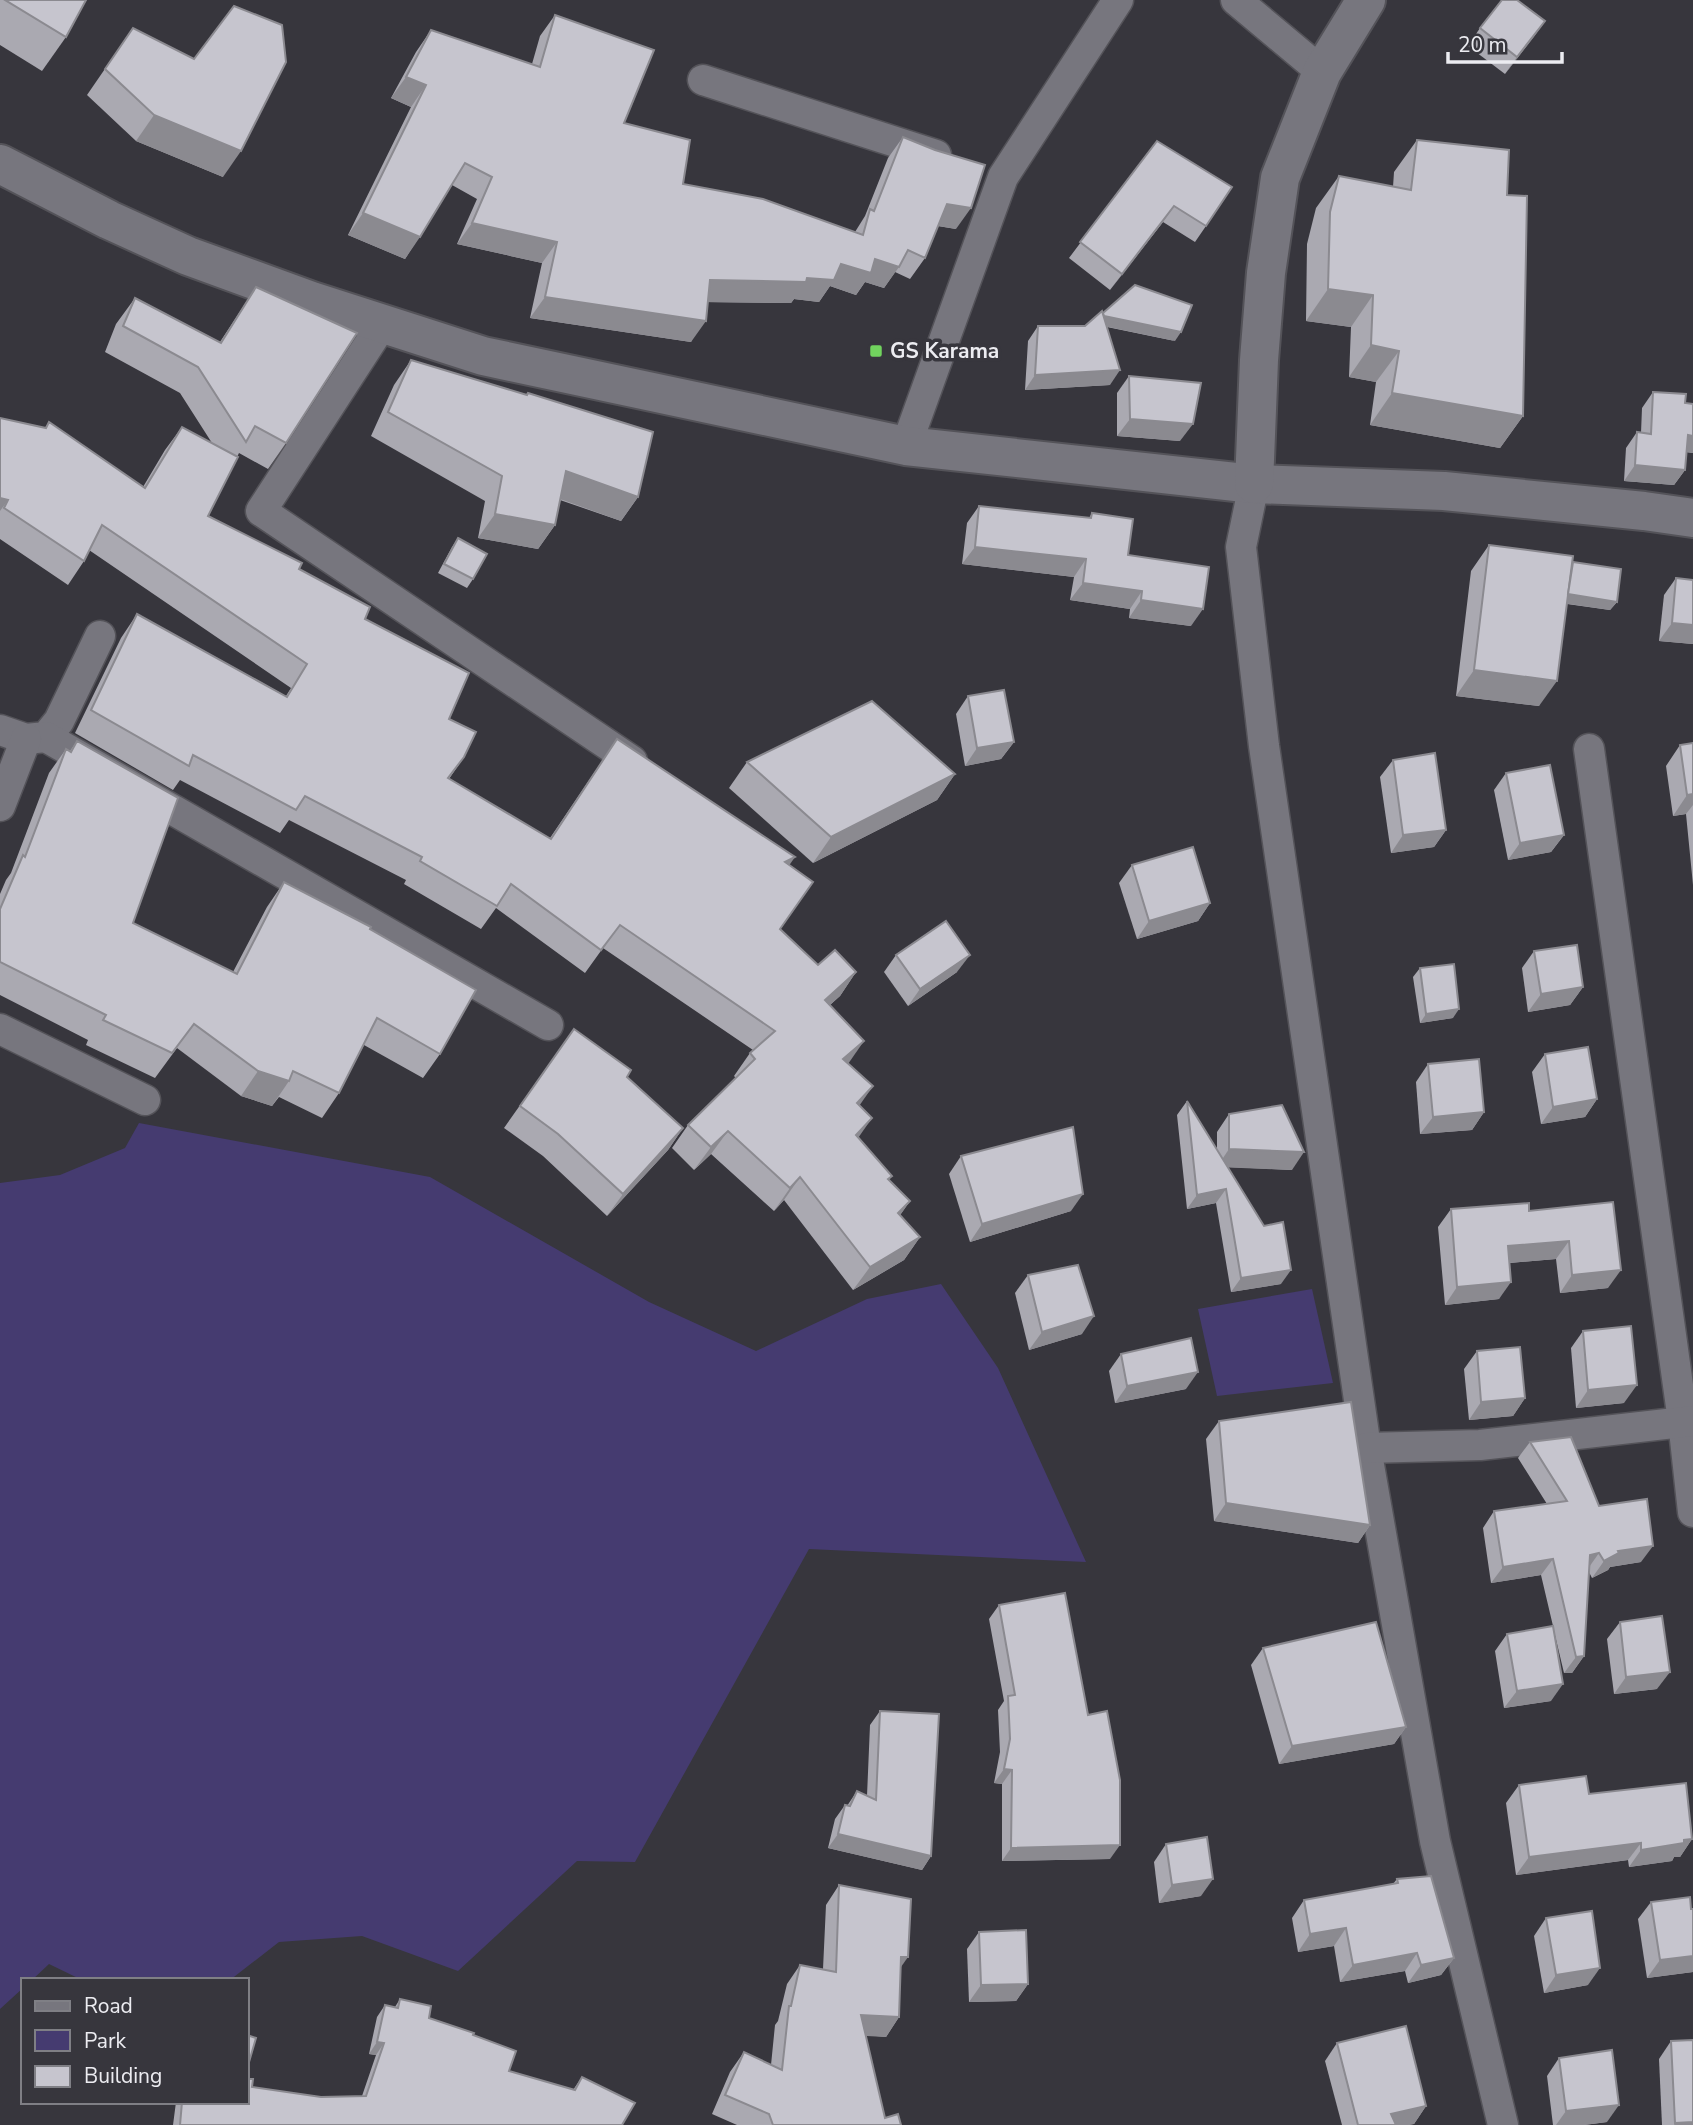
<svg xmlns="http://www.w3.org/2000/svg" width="1693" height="2125" font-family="'Nunito Sans',sans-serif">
  <rect width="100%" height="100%" fill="#37363d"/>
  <!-- green -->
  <g fill="#453b70">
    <polygon points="139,1123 430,1177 649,1302 756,1351 867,1299 941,1284 998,1368 1086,1562 809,1549 635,1862 577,1861 458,1971 362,1936 279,1942 230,1980 82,1980 49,1964 32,1980 23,1980 23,1988 0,2009 0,1183 60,1175 125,1148"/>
    <polygon points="1312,1289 1333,1383 1217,1396 1198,1309"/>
  </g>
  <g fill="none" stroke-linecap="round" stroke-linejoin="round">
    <defs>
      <g id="street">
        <polyline points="1236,0 1322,72"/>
        <polyline points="703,80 936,155"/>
        <polyline points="383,323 261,511 632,761"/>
        <polyline points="906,446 1003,177 1118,0"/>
        <polyline points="1254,484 1241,547 1264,746 1366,1448 1435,1841 1503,2125"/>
        <polyline points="0,730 26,739 46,737 59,721 100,636"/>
        <polyline points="46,737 548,1025"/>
        <polyline points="1589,749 1683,1421 1693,1512"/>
        <polyline points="0,806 26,739"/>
        <polyline points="0,1029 145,1100"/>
        <polyline points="1366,1448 1480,1445 1693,1421"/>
      </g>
      <g id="secondary">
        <polyline points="0,164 109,220 188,256 312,301 483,356 906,446 1254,484 1444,491 1644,511 1693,518"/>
        <polyline points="1254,484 1259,360 1266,273 1280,178 1322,72 1366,0"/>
      </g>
    </defs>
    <!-- street casing -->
    <use href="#street" stroke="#545359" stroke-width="33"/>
    <!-- secondary casing -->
    <use href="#secondary" stroke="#545359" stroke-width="42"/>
    <!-- street -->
    <use href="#street" stroke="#77767e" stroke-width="30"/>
    <!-- secondary -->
    <use href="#secondary" stroke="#77767e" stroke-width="38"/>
  </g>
  <!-- wall -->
  <g fill="#aaa9b1">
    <polygon points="0,0 86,0 66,37 42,71 0,45"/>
    <polygon points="555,15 624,123 683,184 855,232 865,216 888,158 903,137 956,229 938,226 925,258 910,279 895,272 884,288 865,282 856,295 830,286 819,302 794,299 791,303 708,302 691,342 530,318 542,263 457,244 477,199 452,185 405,259 348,235 411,107 391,98 416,52 431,30 532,64 540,36"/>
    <polygon points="1545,21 1505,74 1468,46 1480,28"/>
    <polygon points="133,28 194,59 223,177 136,141 87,95"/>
    <polygon points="1417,140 1507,195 1523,416 1500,448 1370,425 1376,382 1349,377 1351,327 1306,321 1307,244 1316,208 1339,176 1393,187 1394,172"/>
    <polygon points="1157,141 1206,226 1195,242 1163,222 1110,290 1069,258"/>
    <polygon points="256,287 286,443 268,469 239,453 208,516 299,569 365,619 449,719 464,757 449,779 550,838 617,739 789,865 780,929 818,965 856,972 840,996 830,1005 848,1064 859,1106 858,1137 892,1176 889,1180 910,1201 900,1215 920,1237 904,1260 853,1290 784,1200 774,1211 711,1154 694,1170 672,1148 688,1125 736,1078 734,1076 750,1053 753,1050 603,948 585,973 496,908 481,929 404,884 406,880 289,820 280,833 180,780 173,790 75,733 121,638 137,614 286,696 291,688 89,550 84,561 68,585 0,539 0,418 45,428 49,422 143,487 165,450 182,427 212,443 180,393 105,352 116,324 135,298 220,342"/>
    <polygon points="1103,313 1175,341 1107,327 1110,385 1025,390 1028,341 1038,326 1085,326"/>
    <polygon points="411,360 638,497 621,521 560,500 555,525 538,549 478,538 485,501 371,436 394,385"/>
    <polygon points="1129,376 1180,441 1117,436 1117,393"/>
    <polygon points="1653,392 1685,403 1693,404 1693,453 1686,452 1685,470 1674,485 1624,481 1626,448 1637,432 1641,433 1642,408"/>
    <polygon points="979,506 1089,518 1092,513 1191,626 1129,618 1130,609 1070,600 1074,577 962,564 967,523"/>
    <polygon points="458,538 473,579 467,588 438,573 452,547"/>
    <polygon points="1489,545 1572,564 1617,602 1610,610 1567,604 1539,706 1456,696 1471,571"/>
    <polygon points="1676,578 1693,580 1693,644 1659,641 1664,595"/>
    <polygon points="968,696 1014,742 1001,759 965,766 956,714"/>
    <polygon points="77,741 133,923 233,972 267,907 284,882 370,929 440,1054 423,1078 364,1045 339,1093 322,1118 279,1097 272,1106 241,1096 177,1048 155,1078 86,1045 88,1040 0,995 0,894 6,880 11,873 49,773 66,749 70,751"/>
    <polygon points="1693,743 1693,885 1686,814 1673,816 1666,766 1680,745"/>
    <polygon points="1393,760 1446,830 1434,847 1391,853 1380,777"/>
    <polygon points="747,762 955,774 937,800 813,863 729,788"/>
    <polygon points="1506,773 1564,835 1551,852 1508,860 1494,790"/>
    <polygon points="1132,865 1210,903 1198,921 1137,939 1119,883"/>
    <polygon points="1534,951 1583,987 1570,1005 1528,1012 1522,968"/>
    <polygon points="896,955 957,972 908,1006 884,972"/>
    <polygon points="1420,968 1453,1018 1420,1023 1413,977"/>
    <polygon points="574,1029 683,1128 668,1150 607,1216 543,1156 504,1128"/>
    <polygon points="1545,1054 1597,1099 1585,1117 1541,1124 1532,1072"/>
    <polygon points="1428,1064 1484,1112 1472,1130 1420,1134 1416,1082"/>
    <polygon points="1187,1101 1217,1149 1217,1132 1229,1114 1292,1170 1228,1167 1281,1284 1231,1292 1216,1203 1187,1209 1177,1115"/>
    <polygon points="961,1156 1071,1211 970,1242 949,1174"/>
    <polygon points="1613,1202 1608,1288 1560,1293 1556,1259 1510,1263 1499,1299 1445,1305 1438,1227 1451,1209 1529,1211"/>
    <polygon points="1028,1275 1082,1334 1029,1350 1015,1293"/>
    <polygon points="1583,1331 1624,1403 1576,1408 1571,1348"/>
    <polygon points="1477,1351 1525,1398 1513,1416 1469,1420 1464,1369"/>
    <polygon points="1121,1354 1186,1389 1115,1403 1109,1371"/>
    <polygon points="1219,1421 1370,1525 1358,1543 1214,1521 1206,1439"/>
    <polygon points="1530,1442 1599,1506 1641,1562 1610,1567 1608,1570 1592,1578 1589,1572 1584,1656 1572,1673 1564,1673 1554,1631 1551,1701 1504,1708 1495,1651 1507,1634 1553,1626 1541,1575 1491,1583 1483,1528 1494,1511 1547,1504 1518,1458"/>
    <polygon points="999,1605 1110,1859 1002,1861 1002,1784 994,1783 1000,1752 998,1710 1004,1701 989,1619"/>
    <polygon points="1620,1622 1657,1689 1614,1694 1607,1639"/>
    <polygon points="1263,1648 1406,1727 1394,1744 1279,1764 1251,1665"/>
    <polygon points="880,1711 931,1856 922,1870 828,1848 835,1819 845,1805 847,1806 857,1791 867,1796 870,1725"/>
    <polygon points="1519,1785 1589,1794 1692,1839 1680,1857 1674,1857 1672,1861 1629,1867 1628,1860 1516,1875 1506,1803"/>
    <polygon points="1166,1844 1201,1896 1159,1903 1154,1862"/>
    <polygon points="1397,1879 1454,1958 1441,1975 1408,1983 1405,1971 1340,1982 1334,1946 1298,1952 1292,1918 1304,1900 1393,1884"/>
    <polygon points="839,1885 901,1967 899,2017 886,2037 866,2035 885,2118 901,2125 737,2125 712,2114 730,2072 744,2052 771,2065 775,2025 778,2021 787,1984 800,1965 823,1969 826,1905"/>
    <polygon points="1651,1902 1691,1909 1693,1972 1647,1978 1638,1919"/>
    <polygon points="1546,1918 1588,1985 1544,1993 1534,1936"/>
    <polygon points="979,1932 1028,1984 1016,2001 969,2002 967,1949"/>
    <polygon points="400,1999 429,2018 473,2035 509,2071 573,2090 582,2077 622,2125 173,2125 176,2102 247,2102 252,2087 321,2097 362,2096 376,2055 369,2054 377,2017 385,2005 395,2007"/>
    <polygon points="1671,2041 1693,2125 1662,2125 1659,2059"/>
    <polygon points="1337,2043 1426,2106 1414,2124 1408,2125 1342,2125 1325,2061"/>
    <polygon points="1559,2058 1607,2122 1584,2125 1553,2125 1547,2076"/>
  </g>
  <!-- shaded-wall -->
  <g fill="#8b8a90">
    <polygon points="1545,21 1533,38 1505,74 1517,57"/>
    <polygon points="406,77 426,85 411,107 391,98"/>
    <polygon points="154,115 241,151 223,177 136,141"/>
    <polygon points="947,204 971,208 956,229 932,225"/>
    <polygon points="1174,206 1163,222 1110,290 1122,274"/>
    <polygon points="363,213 420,237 405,259 348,235"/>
    <polygon points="472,223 557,242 542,263 457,244"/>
    <polygon points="875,259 899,267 884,288 865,282 856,295 830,286 819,302 794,299 791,303 695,302 710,280 807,278 841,264"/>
    <polygon points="1328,289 1373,295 1351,327 1306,321"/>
    <polygon points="545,297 706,321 691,342 530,318"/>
    <polygon points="1100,315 1181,332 1175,341 1094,324"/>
    <polygon points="1371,345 1399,351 1376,382 1349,377"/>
    <polygon points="1120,370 1110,385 1025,390 1035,375"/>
    <polygon points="1392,393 1523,416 1500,448 1370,425"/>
    <polygon points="1130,419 1193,424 1180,441 1117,436"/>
    <polygon points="1688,435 1693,436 1693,453 1677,451"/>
    <polygon points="1635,465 1685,470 1674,485 1624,481"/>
    <polygon points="566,471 638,497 621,521 549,495"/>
    <polygon points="0,498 8,500 0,511"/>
    <polygon points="495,514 555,525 538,549 478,538"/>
    <polygon points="975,547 1086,559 1074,577 962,564"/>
    <polygon points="1083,583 1142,591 1130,609 1070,600"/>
    <polygon points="1568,594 1617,602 1610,610 1562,603"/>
    <polygon points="1141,600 1203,609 1191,626 1129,618"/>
    <polygon points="1672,623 1693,625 1693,644 1659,641"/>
    <polygon points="1474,670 1557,681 1539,706 1456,696"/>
    <polygon points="1014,742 1001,759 965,766 977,748"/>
    <polygon points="955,774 937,800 813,863 831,837"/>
    <polygon points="1693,794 1693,805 1686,814 1673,816 1687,795"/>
    <polygon points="1446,830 1434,847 1391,853 1403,835"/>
    <polygon points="1564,835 1551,852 1508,860 1520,843"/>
    <polygon points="795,857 779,880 785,862"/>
    <polygon points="1210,903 1198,921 1137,939 1149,921"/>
    <polygon points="970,955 957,972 908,1006 920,989"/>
    <polygon points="856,972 840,996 809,1023 825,1000"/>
    <polygon points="1583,987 1570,1005 1528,1012 1541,994"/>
    <polygon points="1459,1009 1453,1018 1420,1023 1426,1014"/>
    <polygon points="864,1041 848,1064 843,1059"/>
    <polygon points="258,1071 289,1081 272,1106 241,1096"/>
    <polygon points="873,1086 857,1109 857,1103"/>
    <polygon points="1597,1099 1585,1117 1541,1124 1553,1107"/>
    <polygon points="1484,1112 1472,1130 1420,1134 1433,1117"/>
    <polygon points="872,1118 856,1141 856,1135"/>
    <polygon points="683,1128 668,1150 607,1216 623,1194"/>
    <polygon points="728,1131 711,1154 694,1170 711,1147"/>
    <polygon points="1229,1149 1304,1152 1292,1170 1217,1167"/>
    <polygon points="800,1177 784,1200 774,1211 790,1188"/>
    <polygon points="1226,1189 1216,1203 1187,1209 1197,1195"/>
    <polygon points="1083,1194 1071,1211 970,1242 982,1224"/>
    <polygon points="910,1201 894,1224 898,1213"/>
    <polygon points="920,1237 904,1260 853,1290 870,1267"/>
    <polygon points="1569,1241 1556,1259 1496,1264 1508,1246"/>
    <polygon points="1291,1270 1281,1284 1231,1292 1241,1278"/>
    <polygon points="1621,1270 1608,1288 1560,1293 1572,1275"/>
    <polygon points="1511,1282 1499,1299 1445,1305 1457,1287"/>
    <polygon points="1094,1316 1082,1334 1029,1350 1042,1332"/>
    <polygon points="1198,1372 1186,1389 1115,1403 1127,1386"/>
    <polygon points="1637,1385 1624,1403 1576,1408 1588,1390"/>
    <polygon points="1525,1398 1513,1416 1469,1420 1481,1402"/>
    <polygon points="1226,1503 1370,1525 1358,1543 1214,1521"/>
    <polygon points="1653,1546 1641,1562 1610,1567 1608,1570 1592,1578 1604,1561 1618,1551"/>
    <polygon points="1599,1553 1587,1570 1590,1555"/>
    <polygon points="1553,1559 1541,1575 1491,1583 1503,1567"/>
    <polygon points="1584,1656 1572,1673 1564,1673 1576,1657"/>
    <polygon points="1670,1672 1657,1689 1614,1694 1626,1677"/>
    <polygon points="1563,1684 1551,1701 1504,1708 1517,1691"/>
    <polygon points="1406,1727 1394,1744 1279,1764 1292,1746"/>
    <polygon points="1004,1769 1012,1770 1002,1784 994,1783"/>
    <polygon points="838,1834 931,1856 922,1870 828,1848"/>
    <polygon points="1692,1839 1680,1857 1674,1857 1672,1861 1629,1867 1641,1850"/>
    <polygon points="1641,1843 1628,1860 1516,1875 1529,1857"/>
    <polygon points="1120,1845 1110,1859 1002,1861 1011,1848"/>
    <polygon points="1213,1879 1201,1896 1159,1903 1172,1885"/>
    <polygon points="1346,1928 1334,1946 1298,1952 1310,1934"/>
    <polygon points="1417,1953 1405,1971 1340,1982 1353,1965"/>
    <polygon points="1693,1956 1693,1972 1647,1978 1660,1960"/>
    <polygon points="901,1957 908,1957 894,1977"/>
    <polygon points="1454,1958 1441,1975 1408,1983 1421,1965"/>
    <polygon points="1600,1968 1588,1985 1544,1993 1556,1975"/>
    <polygon points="1028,1984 1016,2001 969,2002 981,1985"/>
    <polygon points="861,2015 899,2017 886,2037 847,2035"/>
    <polygon points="377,2042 384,2043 376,2055 369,2054"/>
    <polygon points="1619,2105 1607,2122 1584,2125 1556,2125 1566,2111"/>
    <polygon points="1426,2106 1414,2124 1408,2125 1384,2125 1391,2114"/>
    <polygon points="1693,2122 1693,2125 1674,2125 1675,2123"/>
  </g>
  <!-- building -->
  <g fill="#c6c5ce" stroke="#8b8a90" stroke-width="2">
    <polygon points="5,0 86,0 66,37"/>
    <polygon points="1502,0 1517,0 1545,21 1517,57 1480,28"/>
    <polygon points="234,6 282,25 286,62 241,151 154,115 105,69 133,28 194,59"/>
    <polygon points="555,15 654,50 624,123 690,140 683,184 763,199 863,235 870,209 874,211 903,137 935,150 985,165 971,208 947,204 925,258 908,250 899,267 875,259 871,273 841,264 834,280 807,278 806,282 710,280 706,321 545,297 557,242 472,223 492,177 465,163 420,237 363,213 426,85 406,77 431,30 540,67"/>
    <polygon points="1417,140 1509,150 1507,195 1527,196 1523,416 1392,393 1399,351 1371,345 1373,295 1328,289 1330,212 1339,176 1411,190"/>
    <polygon points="1157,141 1232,187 1206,226 1174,206 1122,274 1080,242"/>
    <polygon points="1135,285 1192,305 1181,332 1104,316 1103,313"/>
    <polygon points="256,287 357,333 286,443 255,426 246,442 198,367 123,326 135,298 221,343"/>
    <polygon points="1102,311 1120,370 1035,375 1038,326 1085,326"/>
    <polygon points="411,360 527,395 528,393 653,432 638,497 566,471 555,525 495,514 502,476 388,412"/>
    <polygon points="1129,376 1201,383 1193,424 1130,419"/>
    <polygon points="1653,392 1686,394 1685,403 1693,404 1693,436 1688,435 1685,470 1635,465 1637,432 1651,434"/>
    <polygon points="0,418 46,428 49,422 145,488 182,427 238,457 208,516 302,563 299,569 370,607 365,619 469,673 449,719 476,732 464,757 448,778 551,839 617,739 795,857 785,862 813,882 780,929 818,965 835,950 856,972 825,1000 864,1041 843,1059 873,1086 857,1103 872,1118 856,1135 892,1176 888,1179 910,1201 898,1213 920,1237 870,1267 800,1177 790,1188 728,1131 711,1147 688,1125 755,1059 750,1053 775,1031 620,925 601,950 511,884 497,906 420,861 422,857 305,796 296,810 193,755 189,766 91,710 137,614 287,697 307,664 102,525 84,561 4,508 8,500 0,498"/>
    <polygon points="979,506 1091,518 1092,513 1133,519 1128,555 1209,567 1203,609 1141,600 1142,591 1083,583 1086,559 975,547"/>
    <polygon points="458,538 487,554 473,579 444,564"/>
    <polygon points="1489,545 1573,556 1557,681 1474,670"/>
    <polygon points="1573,562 1621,569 1617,602 1568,594"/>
    <polygon points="1676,578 1693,580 1693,625 1672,623"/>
    <polygon points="1004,690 1014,742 977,748 968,696"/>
    <polygon points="872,701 955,774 831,837 747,762"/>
    <polygon points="77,741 178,798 133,923 237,974 284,882 371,927 370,929 476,990 440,1054 377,1018 339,1093 293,1071 289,1081 258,1071 194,1024 172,1053 103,1020 106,1015 0,962 0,909 23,855 25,857 66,749 71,752"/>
    <polygon points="1693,743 1693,794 1687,795 1680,745"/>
    <polygon points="1435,753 1446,830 1403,835 1393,760"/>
    <polygon points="1550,765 1564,835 1520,843 1506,773"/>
    <polygon points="1193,847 1210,903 1149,921 1132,865"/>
    <polygon points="946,921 970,955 920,989 896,955"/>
    <polygon points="1577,945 1583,987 1541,994 1534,951"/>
    <polygon points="1454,964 1459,1009 1426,1014 1420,968"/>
    <polygon points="574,1029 631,1070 627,1077 683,1128 623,1194 558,1134 520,1106"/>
    <polygon points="1588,1047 1597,1099 1553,1107 1545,1054"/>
    <polygon points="1479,1059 1484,1112 1433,1117 1428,1064"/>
    <polygon points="1187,1101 1264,1226 1283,1222 1291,1270 1241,1278 1226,1189 1197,1195"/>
    <polygon points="1282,1105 1304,1152 1229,1149 1229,1114"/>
    <polygon points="1073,1127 1083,1194 982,1224 961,1156"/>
    <polygon points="1613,1202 1621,1270 1572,1275 1569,1241 1508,1246 1511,1282 1457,1287 1451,1209 1529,1203 1529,1211"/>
    <polygon points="1078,1265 1094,1316 1042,1332 1028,1275"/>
    <polygon points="1631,1326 1637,1385 1588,1390 1583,1331"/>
    <polygon points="1191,1338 1198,1372 1127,1386 1121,1354"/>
    <polygon points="1520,1347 1525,1398 1481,1402 1477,1351"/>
    <polygon points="1351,1402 1370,1525 1226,1503 1219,1421"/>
    <polygon points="1571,1437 1599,1506 1647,1499 1653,1546 1618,1551 1619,1553 1604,1561 1599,1553 1590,1555 1584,1656 1576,1657 1553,1559 1503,1567 1494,1511 1567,1501 1530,1442"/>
    <polygon points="1065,1593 1088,1715 1107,1711 1120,1780 1120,1845 1011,1848 1012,1770 1004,1769 1010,1739 1008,1696 1015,1695 999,1605"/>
    <polygon points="1662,1616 1670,1672 1626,1677 1620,1622"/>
    <polygon points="1376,1622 1406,1727 1292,1746 1263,1648"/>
    <polygon points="1553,1626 1563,1684 1517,1691 1507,1634"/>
    <polygon points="880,1711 939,1714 931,1856 838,1834 845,1805 850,1806 857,1791 876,1800"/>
    <polygon points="1586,1776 1589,1794 1686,1783 1692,1839 1684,1840 1684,1843 1641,1850 1641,1843 1529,1857 1519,1785"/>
    <polygon points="1207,1837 1213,1879 1172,1885 1166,1844"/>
    <polygon points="1431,1876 1454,1958 1421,1965 1417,1953 1353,1965 1346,1928 1310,1934 1304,1900 1398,1883 1397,1879"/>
    <polygon points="839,1885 911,1899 908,1957 901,1957 899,2017 861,2015 885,2118 898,2114 901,2125 773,2125 769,2114 725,2095 744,2052 782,2070 789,2006 791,2006 800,1965 836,1972"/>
    <polygon points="1690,1897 1691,1909 1693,1909 1693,1956 1660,1960 1651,1902"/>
    <polygon points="1592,1911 1600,1968 1556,1975 1546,1918"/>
    <polygon points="1026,1930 1028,1984 981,1985 979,1932"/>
    <polygon points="400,1999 431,2006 429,2018 474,2033 473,2035 516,2051 509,2071 575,2090 582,2077 635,2103 622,2125 180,2125 182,2102 247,2102 247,2079 253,2079 252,2087 321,2097 366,2096 384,2043 377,2042 385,2005 398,2008"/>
    <polygon points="1406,2026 1426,2106 1391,2114 1396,2125 1358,2125 1337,2043"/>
    <polygon points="247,2035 256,2038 247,2069"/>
    <polygon points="1693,2040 1693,2122 1675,2123 1671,2041"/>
    <polygon points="1612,2050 1619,2105 1566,2111 1559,2058"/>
  </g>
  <!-- markers -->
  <rect fill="#71d35e" stroke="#37363d" stroke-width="2.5" x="869" y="344" width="14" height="14" rx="3.5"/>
  <g text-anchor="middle" stroke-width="7" stroke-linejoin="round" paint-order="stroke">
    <!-- poi labels -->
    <g font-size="21" font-weight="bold" fill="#ececf1" stroke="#37363d" text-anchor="start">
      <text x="890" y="358">GS Karama</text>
    </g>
  </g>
  <!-- legend -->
  <rect x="21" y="1978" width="228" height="126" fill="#37363d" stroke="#7f7f85" stroke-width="2"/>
  <rect x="35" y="2001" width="35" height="10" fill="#77767e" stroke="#7f7f85" stroke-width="2"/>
  <text x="84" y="2013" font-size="21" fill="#ececf1">Road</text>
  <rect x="35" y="2030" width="35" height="21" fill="#453b70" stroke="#7f7f85" stroke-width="2"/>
  <text x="84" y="2048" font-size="21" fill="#ececf1">Park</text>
  <rect x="35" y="2066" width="35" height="21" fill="#c6c5ce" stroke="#7f7f85" stroke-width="2"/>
  <text x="84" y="2083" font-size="21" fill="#ececf1">Building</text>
  <!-- scale -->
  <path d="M1448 52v10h114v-10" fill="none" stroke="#ececf1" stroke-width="3.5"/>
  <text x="1458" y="52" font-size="21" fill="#ececf1" stroke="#37363d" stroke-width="5" paint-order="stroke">20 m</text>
</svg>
